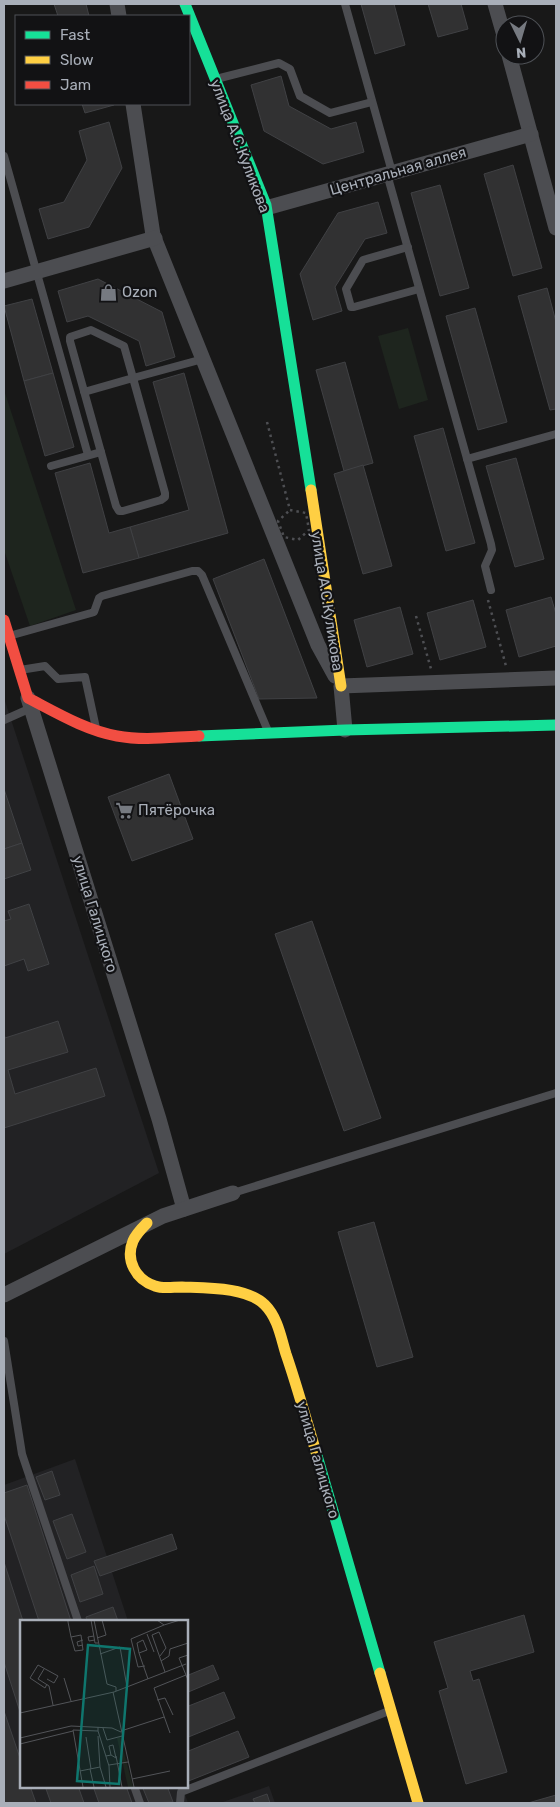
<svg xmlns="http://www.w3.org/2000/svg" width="560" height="1807" font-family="Rubik,sans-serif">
  <rect width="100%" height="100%" fill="#181818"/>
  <!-- built -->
  <g fill="#222224">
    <polygon points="4,698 159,1173 4,1254"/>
    <polygon points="75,1459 128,1621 21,1621 21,1786 182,1786 188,1803 4,1803 4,1485"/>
    <polygon points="269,1786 275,1803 220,1803"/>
  </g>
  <!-- green -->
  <g fill="#1e251e">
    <polygon points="408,328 428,400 399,409 378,336"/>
    <polygon points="4,390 76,610 30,626 4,550"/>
  </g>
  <!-- building -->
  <g fill="#313132" stroke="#404144">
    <polygon points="54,4 86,4 89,16 58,16"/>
    <polygon points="361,4 394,4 405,45 375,54"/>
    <polygon points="428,4 461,4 468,29 438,37"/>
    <polygon points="281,76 289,106 331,129 356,122 364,152 323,164 264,131 251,85"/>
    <polygon points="82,104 114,104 114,105 85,113"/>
    <polygon points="109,122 122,168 89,227 48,239 39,209 64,202 87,160 79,131"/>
    <polygon points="513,165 542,268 513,276 484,174"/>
    <polygon points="440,185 469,288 440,296 411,193"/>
    <polygon points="378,202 387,233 365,239 335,287 342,311 313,320 300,274 338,213"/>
    <polygon points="98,279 162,312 175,357 146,366 139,341 88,316 67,322 58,291"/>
    <polygon points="547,288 556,322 556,409 550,410 518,296"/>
    <polygon points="32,299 53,373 24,381 4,306"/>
    <polygon points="475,308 507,422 478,430 446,316"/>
    <polygon points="345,362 373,463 344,471 316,370"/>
    <polygon points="53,373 74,447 45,456 24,381"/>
    <polygon points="184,373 228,533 139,558 130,527 189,510 153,382"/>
    <polygon points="443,428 475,543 446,551 414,436"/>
    <polygon points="516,458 544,559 515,567 486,466"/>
    <polygon points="90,463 109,533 130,527 139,558 83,573 55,473"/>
    <polygon points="363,465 392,566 363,574 334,474"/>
    <polygon points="264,559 317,698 259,699 213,579"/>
    <polygon points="551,597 556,614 556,646 519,657 506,610"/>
    <polygon points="473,600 486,647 440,660 427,613"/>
    <polygon points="400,607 413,654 367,667 354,620"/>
    <polygon points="169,774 193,839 132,861 108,797"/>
    <polygon points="4,789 22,843 4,849"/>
    <polygon points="22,843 31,870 4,879 4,849"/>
    <polygon points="29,904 49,964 28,971 24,959 4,966 4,921 11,919 8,911"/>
    <polygon points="312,921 381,1118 344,1131 275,934"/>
    <polygon points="58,1021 68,1052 8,1070 15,1094 96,1068 105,1096 4,1128 4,1033 5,1038"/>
    <polygon points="374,1222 413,1357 377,1367 338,1232"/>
    <polygon points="52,1471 60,1495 45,1500 36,1477"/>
    <polygon points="27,1485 71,1621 39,1621 4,1515 4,1493"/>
    <polygon points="72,1514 86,1552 67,1559 53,1521"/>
    <polygon points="172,1534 177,1549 100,1576 94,1561"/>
    <polygon points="4,1562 23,1621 21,1621 21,1715 4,1662"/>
    <polygon points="94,1566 103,1594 80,1602 71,1575"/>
    <polygon points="113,1607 118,1621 87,1621 86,1617"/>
    <polygon points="524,1615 534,1652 470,1671 473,1681 479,1679 507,1772 466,1784 439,1691 448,1688 434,1642"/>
    <polygon points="213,1665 219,1679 186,1693 186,1676"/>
    <polygon points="224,1692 235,1718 186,1738 186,1707"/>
    <polygon points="4,1711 21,1761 21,1786 30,1786 36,1803 4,1803"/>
    <polygon points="238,1731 249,1757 186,1782 186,1752"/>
    <polygon points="45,1786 78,1786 84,1803 51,1803"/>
    <polygon points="93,1786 126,1786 132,1803 99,1803"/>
    <polygon points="142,1786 167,1786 173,1802 149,1803"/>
    <polygon points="267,1794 270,1803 255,1803 253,1799"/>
    <polygon points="556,1795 556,1803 528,1803"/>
  </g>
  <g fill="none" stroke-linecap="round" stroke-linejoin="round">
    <!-- path -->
    <g stroke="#4e4f53" stroke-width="2.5" stroke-dasharray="2.5 4" stroke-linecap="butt">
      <polyline points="267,422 290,510"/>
      <polygon points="290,510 306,513 309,530 298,540 284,537 278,521"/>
      <polyline points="488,600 506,666"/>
      <polyline points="416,616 431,669"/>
    </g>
    <!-- lane -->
    <g stroke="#4c4d51" stroke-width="8">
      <polyline points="345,4 392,172"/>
      <polyline points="216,79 279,63 290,69 300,96 330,113 372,102"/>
      <polyline points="4,156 88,455"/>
      <polyline points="387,174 491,544 492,550 485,566 491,590"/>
      <polyline points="408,247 363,260 346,289 351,307 354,307 419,289"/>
      <polyline points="84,392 133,378 124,346 91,330 70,337 70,341 116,506 119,511 123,511 161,500 165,497 165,493 133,378 203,359"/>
      <polyline points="467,459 556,434"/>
      <polyline points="51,466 101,452"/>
      <polyline points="9,636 91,613 94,612 99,598 102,596 192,571 198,571 202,575 268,731"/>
      <polyline points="20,670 45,666 58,679 85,677 96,728"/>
      <polyline points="4,720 31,708"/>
      <polyline points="233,1193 556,1093"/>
      <polyline points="4,1341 22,1454 78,1621"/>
      <polyline points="134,1786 140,1803"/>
      <polyline points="180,1803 181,1792 389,1711"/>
    </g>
    <!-- street -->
    <g stroke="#4c4d51" stroke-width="15">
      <polyline points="117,4 119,16"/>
      <polyline points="495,4 505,39"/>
      <polyline points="509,55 556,228"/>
      <polyline points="133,104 153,235 318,645 335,676"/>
      <polyline points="266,208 531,134"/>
      <polyline points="4,281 155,238"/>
      <polyline points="28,698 159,1119 184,1209"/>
      <polyline points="345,730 341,686 556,678"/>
      <polyline points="4,1295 163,1216 233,1193"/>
    </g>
    <!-- fast -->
    <g stroke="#16e098" stroke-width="11">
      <polyline points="185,4 266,205 311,490"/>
      <polyline points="199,736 345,730 556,725"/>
      <polyline points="316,1452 380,1673"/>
    </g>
    <!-- slow -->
    <g stroke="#ffcf43" stroke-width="11">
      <polyline points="311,490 341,686"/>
      <path d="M147 1223C142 1228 136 1234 133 1241 125 1260 136 1280 155 1286 163 1289 173 1287 182 1287 206 1288 247 1287 265 1305 278 1318 281 1338 286 1354 297 1386 306 1419 316 1452"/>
      <polyline points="380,1673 418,1803"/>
    </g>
    <!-- jam -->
    <path stroke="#f24e42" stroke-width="11" d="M4 620 28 698C57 713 85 730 117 736 144 741 172 737 199 736"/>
  </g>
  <!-- icons -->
  <defs>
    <symbol id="shop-bare" viewBox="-9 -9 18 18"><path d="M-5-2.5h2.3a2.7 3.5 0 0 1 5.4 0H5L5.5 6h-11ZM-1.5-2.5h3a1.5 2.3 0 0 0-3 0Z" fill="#767a81" stroke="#121214" stroke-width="2.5" paint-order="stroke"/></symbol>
    <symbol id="supermarket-bare" viewBox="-9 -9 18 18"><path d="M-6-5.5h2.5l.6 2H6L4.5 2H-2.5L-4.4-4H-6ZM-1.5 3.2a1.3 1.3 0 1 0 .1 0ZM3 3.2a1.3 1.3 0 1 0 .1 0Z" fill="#767a81" stroke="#121214" stroke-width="2.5" paint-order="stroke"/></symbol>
  </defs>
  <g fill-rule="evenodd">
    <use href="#shop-bare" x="96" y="280" width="25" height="25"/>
    <use href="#supermarket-bare" x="112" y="798" width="25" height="25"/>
  </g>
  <g text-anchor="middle" stroke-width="4.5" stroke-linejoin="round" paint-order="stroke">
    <!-- street labels -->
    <g font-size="15" fill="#a9afb9" stroke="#121214">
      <text transform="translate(240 146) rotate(69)" y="5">улица А.С.Куликова</text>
      <text transform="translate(398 171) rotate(-16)" y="5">Центральная аллея</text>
      <text transform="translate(327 601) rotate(81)" y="5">улица А.С.Куликова</text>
      <text transform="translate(95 914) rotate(73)" y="5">улица Галицкого</text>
      <text transform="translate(318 1460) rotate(74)" y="5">улица Галицкого</text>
    </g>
    <!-- poi labels -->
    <g font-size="15" fill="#a9afb9" stroke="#121214" text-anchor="start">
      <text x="122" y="297">Ozon</text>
      <text x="138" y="815">Пятёрочка</text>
    </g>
  </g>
  <!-- overview -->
  <g transform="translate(20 1620)">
    <rect width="168" height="168" fill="#181818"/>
    <path d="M100 117 113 167H108L97 118Z" fill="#1e251e"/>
    <path fill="none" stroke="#525458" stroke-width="1" d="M48 0V2L51 17 55 31 63 30 61 15 51 17M71 0 75 23H78M74 0 87 64 96 67V71M137 0 144 5 160 0M127 14 134 32M74 16 68 17 69 21 75 20M77 18 86 15 82 0M63 20 57 22 58 26 63 25M119 33 127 30 123 20 117 23 119 33 121 39 128 59M80 34 100 27 107 67M168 35 159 38 168 60M140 36 146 28 139 12 132 15 145 52M141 41 149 36 150 29 168 23M125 46 118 47 111 19 144 5M24 49 18 59 29 66 33 85M44 58 51 81M27 59 34 63 38 56 18 45 10 58 25 68 27 64M93 72 114 167M137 80 145 78 153 95M0 93 94 72 166 44M83 108 87 120 102 116M78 111 89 146 90 167M101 111 144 97M150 113 134 68 166 55M78 116 80 147 86 167M66 117 71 149M0 118 51 106 92 108 101 112M0 124 53 111M86 136 91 135 89 126 93 125 96 138 91 135M96 136 102 167M89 145 108 142M70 149 74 167M60 151 80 147M112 159 150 151M63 167 53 110 78 111V107"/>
    <path fill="#0f766e" fill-opacity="0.15" stroke="#0f766e" stroke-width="2.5" d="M68 25 110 29 99 164 57 161Z"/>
    <rect width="168" height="168" fill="none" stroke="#a9afb9" stroke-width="2.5"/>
  </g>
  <!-- border -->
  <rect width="560" height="1807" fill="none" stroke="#a9afb9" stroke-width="10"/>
  <!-- legend -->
  <rect x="15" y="15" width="175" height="90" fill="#121214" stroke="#4e5156"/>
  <rect x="25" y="31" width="25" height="8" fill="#16e098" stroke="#4e5156"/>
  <text x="60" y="40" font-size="15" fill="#a9afb9">Fast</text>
  <rect x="25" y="56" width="25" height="8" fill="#ffcf43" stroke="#4e5156"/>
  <text x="60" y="65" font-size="15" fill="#a9afb9">Slow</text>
  <rect x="25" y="81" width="25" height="8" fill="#f24e42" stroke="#4e5156"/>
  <text x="60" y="90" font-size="15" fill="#a9afb9">Jam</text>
  <!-- north arrow -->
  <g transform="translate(520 40) rotate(175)"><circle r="24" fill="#121214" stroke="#4e5156"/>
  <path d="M0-4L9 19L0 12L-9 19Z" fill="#767a81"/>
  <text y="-8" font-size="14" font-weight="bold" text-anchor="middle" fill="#a9afb9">N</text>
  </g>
</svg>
